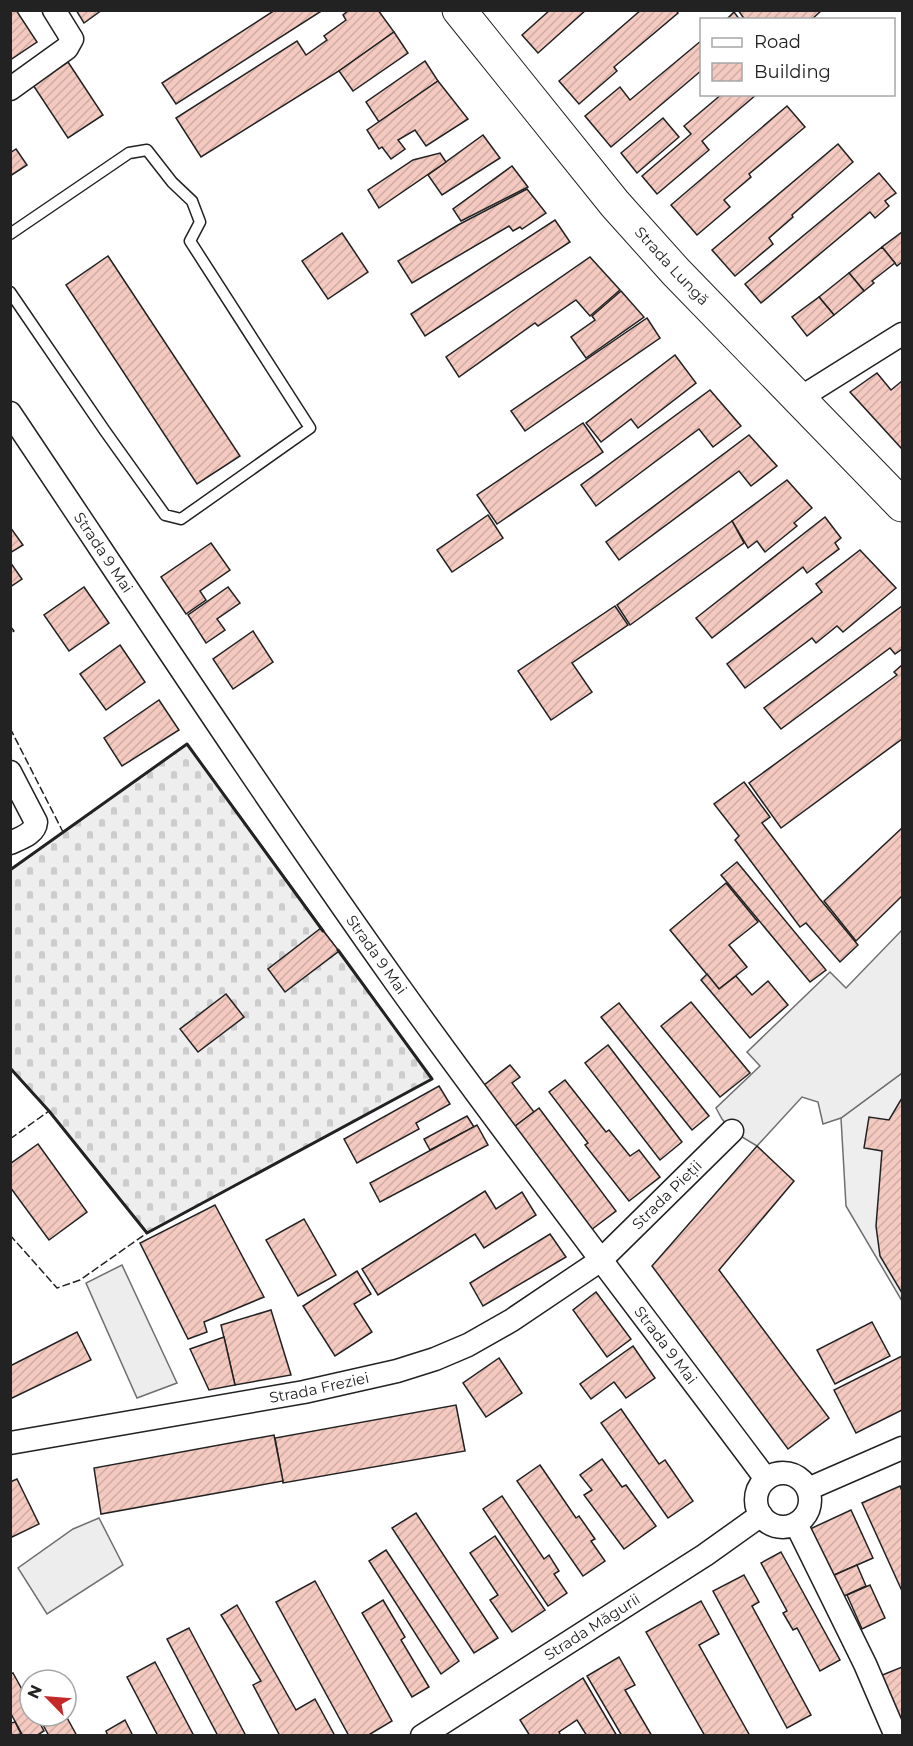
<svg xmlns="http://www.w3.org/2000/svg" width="913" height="1746" font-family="Montserrat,sans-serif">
  <defs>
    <pattern id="cemetery-stones" width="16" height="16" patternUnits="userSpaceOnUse" patternTransform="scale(1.5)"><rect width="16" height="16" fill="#eee"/><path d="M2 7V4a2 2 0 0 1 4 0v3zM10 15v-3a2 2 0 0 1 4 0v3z" fill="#ccc"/></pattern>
    <pattern id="building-hatch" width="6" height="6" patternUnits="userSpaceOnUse" patternTransform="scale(1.5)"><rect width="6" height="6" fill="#f3c9c0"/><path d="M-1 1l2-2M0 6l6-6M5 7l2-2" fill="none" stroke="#d0aca5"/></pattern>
  </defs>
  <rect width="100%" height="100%" fill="#fff"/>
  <!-- grass -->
  <polygon fill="#eee" stroke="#6f6f6f" stroke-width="1.5" points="902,1073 902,1301 846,1206 841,1118"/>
  <!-- cemetery -->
  <polygon fill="url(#cemetery-stones)" stroke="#6f6f6f" stroke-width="1.5" points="187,744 432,1079 147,1233 49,1111 11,1068 10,870"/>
  <!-- parking -->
  <g fill="#ededed" stroke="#6f6f6f" stroke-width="1.5">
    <polygon points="902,930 902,1073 841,1118 823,1124 818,1102 802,1097 757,1146 732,1131 722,1119 716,1108 760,1066 747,1052 830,972 846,988"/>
    <polygon points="122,1265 177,1383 137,1398 86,1283"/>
    <polygon points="99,1518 123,1565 47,1614 18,1568 73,1529"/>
  </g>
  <!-- building -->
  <g fill="url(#building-hatch)" stroke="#222" stroke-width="1.5">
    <polygon points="10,10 16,10 37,42 10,60"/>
    <polygon points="76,10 102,10 84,23"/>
    <polygon points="275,10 323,10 176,104 162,83"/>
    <polygon points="349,10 378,10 394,32 339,71 201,157 176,118 297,41 306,55 327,40 324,36 346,20 343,15"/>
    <polygon points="550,10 586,10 538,53 522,35"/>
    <polygon points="641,10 676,10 678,13 614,67 617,71 579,104 559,81"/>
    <polygon points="738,10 822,10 811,20 745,20"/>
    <polygon points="734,12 740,20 726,20"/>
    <polygon points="394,32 408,53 353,91 339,71"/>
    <polygon points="702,40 702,70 611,147 585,116 620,87 630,100"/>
    <polygon points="425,61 438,81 379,122 366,102"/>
    <polygon points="68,62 103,115 68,138 33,85"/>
    <polygon points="438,81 468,119 426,146 415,130 398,140 405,149 391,159 382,147 379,149 367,130"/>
    <polygon points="722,94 757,94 702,141 709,150 657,194 642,176 691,134 684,126"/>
    <polygon points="787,106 805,127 749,174 751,177 724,200 730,207 697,235 671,205"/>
    <polygon points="663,118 679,137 637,173 621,153"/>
    <polygon points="483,135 500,158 442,195 428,175"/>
    <polygon points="838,144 853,162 792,215 793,217 769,238 773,244 735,276 712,250"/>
    <polygon points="16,149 27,165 10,176 10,153"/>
    <polygon points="440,153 446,162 379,208 368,190 413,160"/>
    <polygon points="512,166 528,187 461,221 453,209"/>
    <polygon points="879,173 896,193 885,201 889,206 875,218 870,212 761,303 745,284"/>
    <polygon points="527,189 546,213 522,229 520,227 513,231 509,226 412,283 398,261 458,225"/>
    <polygon points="555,220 570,242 425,336 411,314"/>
    <polygon points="902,232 902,262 897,266 882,247"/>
    <polygon points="342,233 368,272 328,299 302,261"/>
    <polygon points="882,247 895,263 872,281 874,283 864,291 849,273"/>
    <polygon points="108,256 240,456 197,484 66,285"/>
    <polygon points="590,257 620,290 590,316 576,300 538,326 535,323 459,377 446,357"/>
    <polygon points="849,273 864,291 834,315 819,297"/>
    <polygon points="621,291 644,317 586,358 571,337 595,320 592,316"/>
    <polygon points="819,297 834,315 807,336 792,317"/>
    <polygon points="647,318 660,338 525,431 511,411"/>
    <polygon points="675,355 696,383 638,428 631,419 601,442 586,423"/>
    <polygon points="877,373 891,390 902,381 902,449 850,392"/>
    <polygon points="710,390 741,426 713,447 699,429 596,506 581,485"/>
    <polygon points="583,423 603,452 497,524 477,495"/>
    <polygon points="749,435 777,466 751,486 739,471 619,560 606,542"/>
    <polygon points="787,480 812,508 794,523 797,526 765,552 757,541 748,548 732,521"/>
    <polygon points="488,515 503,538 452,572 437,550"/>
    <polygon points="825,517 841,538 835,543 839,549 807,573 803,567 712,638 696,618"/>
    <polygon points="732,521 744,543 630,625 617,605"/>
    <polygon points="10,527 23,545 10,553"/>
    <polygon points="211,543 230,570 200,591 206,600 186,614 161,577"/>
    <polygon points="860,550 896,588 843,632 837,626 816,643 812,638 745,688 727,664 822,592 816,584"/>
    <polygon points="10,562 22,579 10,587"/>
    <polygon points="84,587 109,623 69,651 44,615"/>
    <polygon points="228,587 240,603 217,619 225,630 206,643 188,615"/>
    <polygon points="615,606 628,625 572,663 592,692 551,720 518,671"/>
    <polygon points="902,606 902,649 895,654 890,648 781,729 764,708"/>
    <polygon points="253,631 273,662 233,689 213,659"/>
    <polygon points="120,645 145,682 106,710 80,674"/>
    <polygon points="902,665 902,739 781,828 749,783 897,675 894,672"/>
    <polygon points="159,700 179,730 122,766 104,738"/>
    <polygon points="744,782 770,817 762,823 819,898 858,945 840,962 806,923 800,927 735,840 739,836 714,804"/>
    <polygon points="902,828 902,896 856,941 824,901"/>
    <polygon points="737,862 826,970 810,982 721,875"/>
    <polygon points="726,883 758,922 729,945 747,967 719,989 670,930"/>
    <polygon points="321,928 339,951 285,992 268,969"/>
    <polygon points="707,974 719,989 736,976 752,995 768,981 788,1005 750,1038 701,980"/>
    <polygon points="226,994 244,1017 198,1052 180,1029"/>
    <polygon points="691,1002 750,1073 720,1097 661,1026"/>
    <polygon points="619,1003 709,1116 692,1130 601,1017"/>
    <polygon points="608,1045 682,1142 660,1160 585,1063"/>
    <polygon points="510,1065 520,1077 512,1083 534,1112 510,1130 479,1089"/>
    <polygon points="565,1080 606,1132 609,1130 630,1156 639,1150 660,1177 629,1201 585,1145 588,1143 549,1092"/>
    <polygon points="439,1086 450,1104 416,1123 419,1129 357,1163 344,1139"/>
    <polygon points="902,1098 902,1293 880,1256 876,1226 882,1151 864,1148 869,1117 889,1120"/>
    <polygon points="539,1108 616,1211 587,1233 510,1130"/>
    <polygon points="467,1116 474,1127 430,1150 424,1139"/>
    <polygon points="477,1125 488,1145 380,1202 370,1183"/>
    <polygon points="38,1144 87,1212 49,1240 10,1187 10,1164"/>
    <polygon points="757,1146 794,1181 719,1270 829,1418 788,1449 652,1266"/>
    <polygon points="485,1191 496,1209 522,1192 536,1215 484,1248 475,1234 378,1295 362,1269"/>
    <polygon points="215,1205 264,1297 204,1322 207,1332 188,1339 140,1243"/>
    <polygon points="304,1219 336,1275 298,1296 266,1240"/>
    <polygon points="550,1234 566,1257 483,1306 470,1283"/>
    <polygon points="357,1271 371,1294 354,1304 372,1332 335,1356 303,1306"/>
    <polygon points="596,1292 631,1339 607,1357 573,1310"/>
    <polygon points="271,1310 291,1375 235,1385 221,1325"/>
    <polygon points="872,1322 890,1356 835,1384 817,1350"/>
    <polygon points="77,1332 91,1360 10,1399 10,1366"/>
    <polygon points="224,1337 235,1385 209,1390 190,1349"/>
    <polygon points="633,1346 655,1378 626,1398 614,1382 591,1399 580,1384"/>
    <polygon points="902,1356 902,1410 856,1433 834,1390"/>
    <polygon points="499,1358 522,1393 486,1417 463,1383"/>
    <polygon points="456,1405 465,1451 283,1483 275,1438"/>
    <polygon points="621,1409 659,1464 665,1460 693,1501 668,1518 601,1423"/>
    <polygon points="274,1435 283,1481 101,1514 94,1468"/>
    <polygon points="602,1459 622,1487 626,1485 656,1526 624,1549 584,1495 592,1490 580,1475"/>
    <polygon points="540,1465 576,1518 579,1516 595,1539 591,1541 605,1561 583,1576 517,1481"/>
    <polygon points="17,1479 39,1524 10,1538 10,1482"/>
    <polygon points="900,1486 902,1491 902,1591 862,1503"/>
    <polygon points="502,1496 544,1559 549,1555 559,1571 554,1574 567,1593 548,1606 483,1509"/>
    <polygon points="851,1510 873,1558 832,1576 810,1529"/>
    <polygon points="416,1513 498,1638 474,1653 392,1528"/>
    <polygon points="495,1536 545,1610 512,1632 490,1600 498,1595 470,1553"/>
    <polygon points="386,1550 459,1661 441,1674 369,1561"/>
    <polygon points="781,1552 840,1660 820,1671 797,1628 793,1630 783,1613 787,1611 761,1563"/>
    <polygon points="857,1565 866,1586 842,1597 832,1576"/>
    <polygon points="744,1575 759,1602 752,1606 811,1715 787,1728 713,1591"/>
    <polygon points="315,1581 392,1721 367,1736 349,1736 276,1602"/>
    <polygon points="870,1585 885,1618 862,1629 847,1595"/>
    <polygon points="383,1600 405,1637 401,1640 429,1687 412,1697 362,1613"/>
    <polygon points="701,1601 719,1634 699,1645 750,1736 705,1736 646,1632"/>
    <polygon points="237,1605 296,1710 315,1699 335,1736 280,1736 253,1685 261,1681 221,1615"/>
    <polygon points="189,1628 246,1736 218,1736 167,1639"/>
    <polygon points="619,1657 635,1685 625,1690 652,1736 622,1736 587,1676"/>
    <polygon points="155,1662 194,1736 158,1736 127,1677"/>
    <polygon points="902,1667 902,1727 880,1676"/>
    <polygon points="13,1673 30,1704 30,1716 36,1716 44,1731 36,1736 23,1736 10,1712 10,1674"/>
    <polygon points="583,1678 617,1736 587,1736 577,1720 559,1732 561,1736 530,1736 520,1720"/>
    <polygon points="49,1716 66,1716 77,1736 49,1736 41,1721"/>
    <polygon points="125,1720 133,1736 108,1736 106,1731"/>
    <polygon points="15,1722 21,1734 10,1736 10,1723"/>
  </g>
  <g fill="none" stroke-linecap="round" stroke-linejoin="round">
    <defs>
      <polyline id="service" points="10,234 129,153 147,150 172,182 192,201 200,222 190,241 310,428 181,519 165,515 105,431 10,292"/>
      <g id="minor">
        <polyline points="10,89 67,48 72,39 54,10"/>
        <polyline points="800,398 902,334"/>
        <path id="s1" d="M10 413C138 604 264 797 397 984 517 1152 643 1314 766 1479"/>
        <path d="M10 772 36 822C35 834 21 838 10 843"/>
        <path id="s2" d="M10 1443 304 1392 397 1371 435 1359 468 1345 512 1320 601 1260 732 1131"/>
        <circle cx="783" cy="1500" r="27"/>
        <polyline points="808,1489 902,1448"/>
        <polyline points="796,1524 865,1664 896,1736"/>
        <path id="s3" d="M422 1736 705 1555 761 1515"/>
      </g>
      <g id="trunk">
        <path id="s4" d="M459 10 615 204 676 272 902 505"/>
      </g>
    </defs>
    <!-- service casing -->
    <use href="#service" stroke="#222" stroke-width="13"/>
    <!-- minor casing -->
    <use href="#minor" stroke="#222" stroke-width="25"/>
    <!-- trunk casing -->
    <use href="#trunk" stroke="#222" stroke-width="35"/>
    <!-- service -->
    <use href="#service" stroke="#fff" stroke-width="10"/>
    <!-- minor -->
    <use href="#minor" stroke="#fff" stroke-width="22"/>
    <!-- trunk -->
    <use href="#trunk" stroke="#fff" stroke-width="33"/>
    <!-- fence -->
    <g stroke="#222" stroke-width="1.5" stroke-dasharray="8 3" stroke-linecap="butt">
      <polyline points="10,626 14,631 10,633"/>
      <polyline points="10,728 63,832"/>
      <polyline points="10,1139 49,1111 147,1233 80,1280 57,1288 10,1235"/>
    </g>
    <!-- wall -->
    <g stroke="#222" stroke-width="3">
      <polyline points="10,870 187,744 323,931"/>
      <polyline points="10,1068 49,1111 147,1233 432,1079 338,950"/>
    </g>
  </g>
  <g text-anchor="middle" stroke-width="4.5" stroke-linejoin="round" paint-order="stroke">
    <!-- street labels -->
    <g font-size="15" fill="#222" stroke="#fff">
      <text dy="5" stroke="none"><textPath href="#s4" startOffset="333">Strada Lungă</textPath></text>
      <text dy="5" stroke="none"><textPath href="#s1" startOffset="168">Strada 9 Mai</textPath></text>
      <text dy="5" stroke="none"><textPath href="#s1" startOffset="654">Strada 9 Mai</textPath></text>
      <text dy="5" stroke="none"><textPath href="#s2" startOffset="720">Strada Pieții</textPath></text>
      <text dy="5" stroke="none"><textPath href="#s1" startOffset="1140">Strada 9 Mai</textPath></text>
      <text dy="5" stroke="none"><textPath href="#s2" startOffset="314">Strada Freziei</textPath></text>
      <text dy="5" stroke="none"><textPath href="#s3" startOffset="202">Strada Măgurii</textPath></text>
    </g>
  </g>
  <!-- border -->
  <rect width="913" height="1746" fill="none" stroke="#222222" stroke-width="24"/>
  <!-- legend -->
  <rect x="700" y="18" width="195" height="78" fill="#ffffff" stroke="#a7a7a7" stroke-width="1.5"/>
  <rect x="712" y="38" width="30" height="9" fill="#ffffff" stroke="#a7a7a7" stroke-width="1.5"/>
  <text x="754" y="48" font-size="18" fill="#222222">Road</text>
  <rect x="712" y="63" width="30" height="18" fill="url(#building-hatch)" stroke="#a7a7a7" stroke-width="1.5"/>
  <text x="754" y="78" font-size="18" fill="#222222">Building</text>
  <!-- north arrow -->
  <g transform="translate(48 1698) rotate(295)"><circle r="28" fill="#ffffff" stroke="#a7a7a7" stroke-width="1.5"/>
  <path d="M0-4.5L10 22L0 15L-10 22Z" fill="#c62828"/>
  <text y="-9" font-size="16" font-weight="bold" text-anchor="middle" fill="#222222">N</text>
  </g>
</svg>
